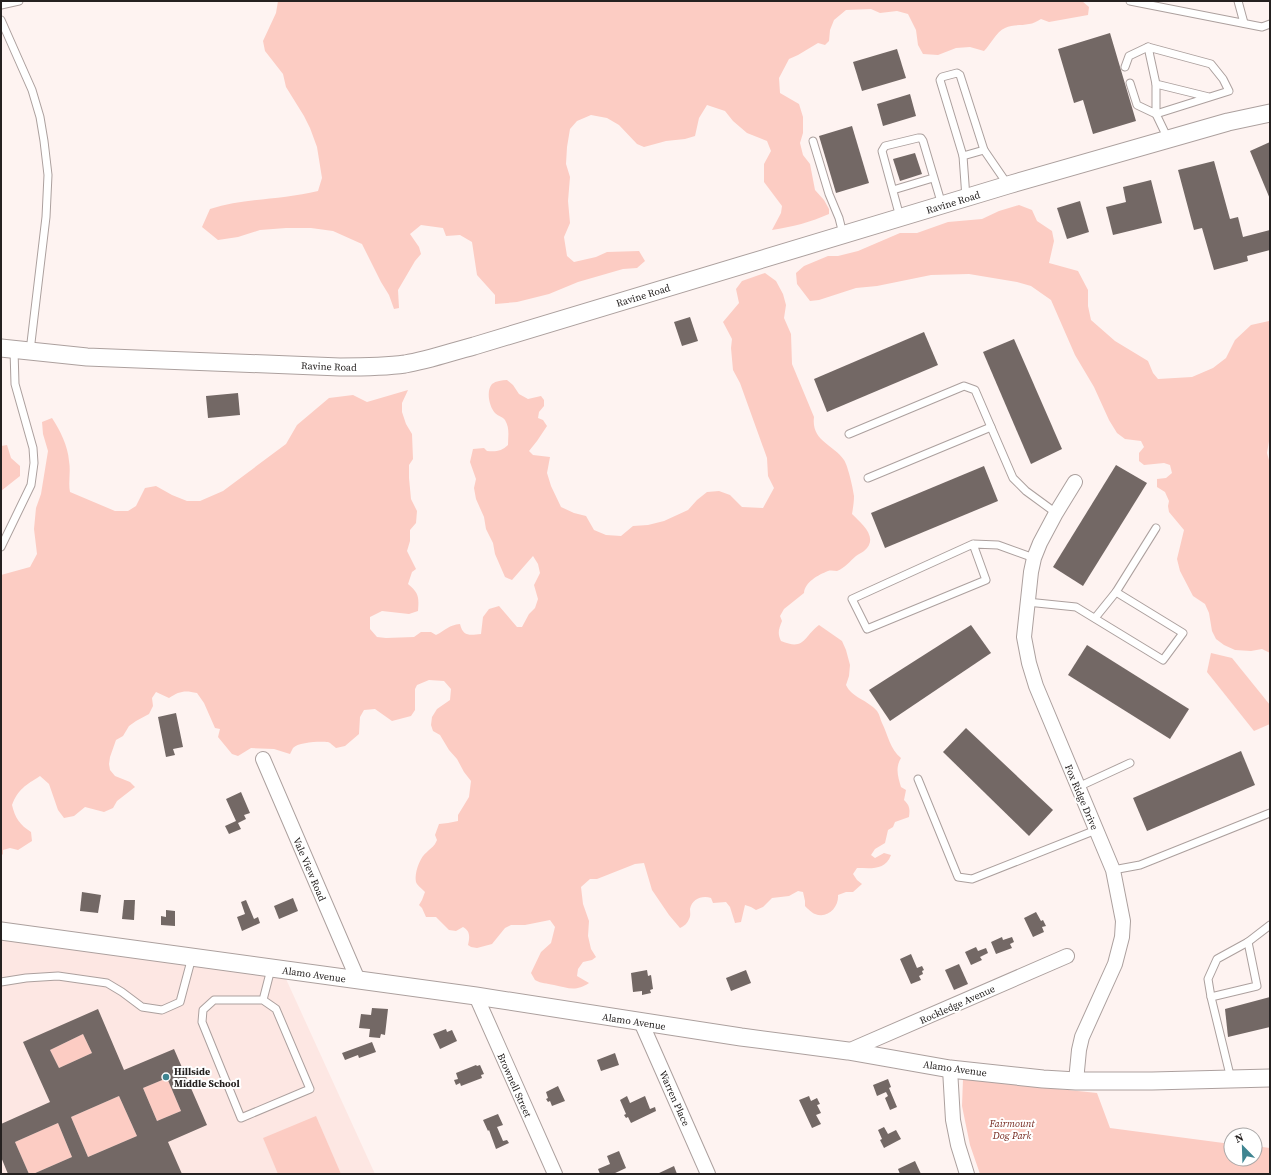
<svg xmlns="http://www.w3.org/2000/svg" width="1271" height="1175" font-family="'Source Serif 4',serif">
  <rect width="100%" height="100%" fill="#fef3f1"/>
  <!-- built -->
  <polygon fill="#fde7e3" points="1,939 286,979 375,1174 1,1174"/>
  <!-- green -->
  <g fill="#fcccc3">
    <path d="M278 1H1082L1089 7 1088 15 1049 22 1041 19C1037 21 1033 24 1029 24 1021 26 1012 24 1005 28 996 32 991 44 984 51L970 47 956 48 938 55 923 54 918 45 916 30 908 14 897 11 880 13 871 9 846 10 834 20 830 30 829 41 825 45 818 43 798 55 789 59 779 78 780 93 799 104 803 117V133L800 143 803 155 810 164 815 190 824 200 829 209V214C811 222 792 227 772 230L781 213 782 206 764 182V164L771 151 767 141 747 133 733 121 725 111 707 105 699 118 695 136 685 139 666 141 644 147 637 144 619 125 607 118 591 115 577 121 570 129 567 147 566 164 570 177 568 201 570 223 564 237 567 256 574 262 596 257 607 252 639 251 645 261 637 268 623 269 578 282 549 294 517 302 495 304V295L477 275 472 242 460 235 446 236 443 228 421 225 410 234 419 247 421 254 415 261 398 290 399 308 394 309 389 295 381 282 362 244 333 231 311 228H286L260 230 238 237 218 240 202 227 210 209C245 198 282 200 318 191L322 178 317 147 310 128 304 116 286 87 283 74 265 51 263 41 276 13Z"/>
    <polygon points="1019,205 1032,210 1037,221 1052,231 1054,241 1049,263 1078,271 1088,290 1088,306 1091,320 1115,341 1148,361 1153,373 1158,379 1192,377 1213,368 1226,358 1235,340 1251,325 1269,321 1270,319 1270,435 1267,453 1270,464 1270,653 1262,649 1251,651 1235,650 1224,645 1216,639 1212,631 1209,613 1205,604 1193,596 1180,571 1177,559 1184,530 1169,512 1168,506 1169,501 1165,492 1157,487 1157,479 1166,478 1172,473 1170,465 1164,463 1144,465 1139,461 1139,453 1144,447 1141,441 1125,439 1117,433 1109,420 1094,387 1075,355 1051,300 1031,286 1017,282 969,274 931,275 877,286 856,288 819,300 810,301 797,284 796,273 804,266 828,256 838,256 858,251 900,233 917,233 948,222 982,219 999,211"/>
    <path d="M765 273 776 281 783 294 786 305 784 318 791 334 792 364 814 417C811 441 833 444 844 460 848 466 853 488 854 496 854 502 853 508 852 514 861 523 880 538 864 551 862 553 858 554 856 556 850 561 845 568 837 571 834 571 831 570 828 571 818 575 805 582 804 593L784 609 780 616 782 621C779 629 777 633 781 641 805 651 803 637 819 625L842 641 846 650 850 665 849 676 846 685C852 698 868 700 877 711 880 715 880 719 882 723 888 735 890 749 901 758 895 768 898 777 901 787L906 790 904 800C910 806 910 809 909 817L895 822 893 827 888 830 885 843 875 849 871 855 875 858 884 853 891 855C885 871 871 868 857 868L853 874 857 880 862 884 853 892H846L838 895C839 907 828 919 815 914 812 913 808 909 805 906V901L803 892 798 891 789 896 772 898 763 907 756 910 751 907 745 905 741 922 735 923 730 907 726 902 713 903 711 898C702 895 692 899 690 909 690 912 691 916 689 919 687 924 684 926 680 928L669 915 652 890 644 863 635 864 597 879H590L581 887 583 904 589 921 588 936 591 949 596 957 592 960 583 962 578 969 577 976 589 983C576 992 568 988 554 985 546 983 542 984 535 980L531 973 541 952 551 943 555 927 550 920 525 925H511L505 928 492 944 477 948 471 947 468 945C470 936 470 931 463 927L456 931 449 930 436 917H426L422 908 419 905 422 900 425 892C422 889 417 885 416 882 414 873 420 857 427 852 432 847 434 847 437 840L435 835 439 824 448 823 458 821V815L469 797 471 781 464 772 457 759 449 750 440 735 433 731 431 725 432 717 437 709 450 700 451 689 444 681 429 680 417 685 415 689V710L411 716 392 721 375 709 364 710 360 717 359 734 345 746 336 748C333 746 331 743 328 742 320 741 298 742 293 748 292 750 291 752 290 754L274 749 251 748 238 756 232 754 218 737 220 729 215 728 204 703 197 693C185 690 179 691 169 698L156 692 152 698 153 706 149 714 136 721 129 726 123 736 116 740 110 757 109 764 110 770 115 776 130 782 135 787 117 801 113 808 104 812 85 807 74 816 64 818 58 810 49 784 40 776C26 785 18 789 12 805 15 818 20 825 31 832L32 841 18 850 10 848 3 850V854L1 856V575L30 567 37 554 34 529 36 508 41 494 48 451 43 434 42 422 52 418C60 430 68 446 69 461 71 472 68 482 70 492L115 511H128L136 506 145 488 156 486 172 495 187 501H200L223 491 286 444 297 425 329 398 353 395 367 402 408 390 402 403V412L406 424 412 434 413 459 409 465V478L411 499 417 511 416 523 410 530V541L407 551 416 569 412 572 408 584C419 593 419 597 418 611L409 614 382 611 370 617V629L377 637 386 638 414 637 421 632H431L436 635C446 630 449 625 460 624 463 637 470 635 481 634L483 617 489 609 499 606 517 627H522L529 614 535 608 538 599 534 585 540 573 538 564 533 556 512 580 505 577 495 554 493 543 486 529 484 517 476 499 474 488 476 479 470 462 473 449 484 448 487 451C496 452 502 451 508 445 508 437 510 428 505 420 503 417 498 416 495 413 489 406 486 391 492 384 496 381 502 380 507 380L513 385 519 394 528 399 541 396 544 400V406L539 412 538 418 543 420 547 426 537 441 529 451 533 455 550 457 547 473 551 486 561 507 574 513 586 516 594 530 606 535 621 536 633 526 648 525 664 521 688 510 697 500 707 492 719 491 730 495 742 507 763 508 774 488 768 476 767 458 740 383 733 370 731 348 732 339 723 322 739 303 736 289 742 281Z"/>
    <polygon points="7,445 11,458 20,466 20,476 1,491 1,446"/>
    <polygon points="1211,653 1232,658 1270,705 1270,724 1254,731 1207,672"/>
    <polygon points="83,1034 92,1053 59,1068 50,1050"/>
    <polygon points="167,1078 181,1111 157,1121 143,1088"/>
    <polygon points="963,1079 1097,1093 1110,1128 1231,1144 1231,1159 1255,1159 1255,1146 1270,1148 1270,1174 980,1174 970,1145 962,1106"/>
    <polygon points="119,1096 137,1136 88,1157 71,1117"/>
    <polygon points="316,1116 341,1174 278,1174 263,1138"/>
    <polygon points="58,1123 72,1157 33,1174 29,1174 15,1142"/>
  </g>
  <!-- building -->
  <g fill="#736865" fill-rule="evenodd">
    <polygon points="1110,33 1136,121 1093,134 1083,100 1074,103 1058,49"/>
    <polygon points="897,49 906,78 862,91 853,62"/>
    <polygon points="910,94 916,116 883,126 877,104"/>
    <polygon points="852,126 869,183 836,193 819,136"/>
    <polygon points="1270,142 1270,199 1250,151"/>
    <polygon points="915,153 922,174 900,181 893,159"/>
    <polygon points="1214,161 1230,219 1238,217 1243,237 1270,230 1270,250 1247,256 1248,261 1214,270 1202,228 1194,230 1178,170"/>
    <polygon points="1151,180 1162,223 1113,235 1106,207 1126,202 1123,187"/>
    <polygon points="1080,201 1089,232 1067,239 1057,208"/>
    <polygon points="690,317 698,341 682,346 674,322"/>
    <polygon points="924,332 938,365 827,412 814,379"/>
    <polygon points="1014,339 1062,449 1031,464 983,352"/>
    <polygon points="238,393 240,415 208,418 206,396"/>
    <polygon points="1116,465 1147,483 1083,586 1053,567"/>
    <polygon points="984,466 998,501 885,548 871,513"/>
    <polygon points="971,625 991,653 890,721 869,690"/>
    <polygon points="1087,645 1189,709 1170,739 1068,675"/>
    <polygon points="176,713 183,747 173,749 175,755 166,757 158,717"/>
    <polygon points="966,728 1053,810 1029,836 943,752"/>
    <polygon points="1241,751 1255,785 1147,831 1133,798"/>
    <polygon points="241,792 250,813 244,815 246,819 238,823 241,829 229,834 225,826 236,821 226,799"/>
    <polygon points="82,892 101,895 98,913 80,911"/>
    <polygon points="293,898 298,911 279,919 274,906"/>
    <polygon points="124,900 135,900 134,920 122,919"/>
    <polygon points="246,900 254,919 258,917 260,923 242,931 237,917 245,914 241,902"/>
    <polygon points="166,910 175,911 175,926 161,925 161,916 166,917"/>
    <polygon points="1036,912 1041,921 1043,920 1046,926 1042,927 1044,932 1033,937 1024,918"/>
    <polygon points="1002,937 1003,940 1012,937 1014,942 1010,944 1012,948 996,954 991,942"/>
    <polygon points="976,947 978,951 986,948 988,953 980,957 982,960 971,965 965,952"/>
    <polygon points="911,954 917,968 922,966 924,970 922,971 923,974 919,976 921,980 911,984 900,959"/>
    <polygon points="959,964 968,984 954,990 945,970"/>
    <polygon points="647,970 648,976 651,975 653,989 650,990 651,993 642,995 642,991 633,992 631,973"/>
    <polygon points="746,970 751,983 731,991 726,978"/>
    <polygon points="1270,997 1270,1027 1228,1037 1225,1009"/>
    <polygon points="372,1008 388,1009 385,1035 381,1034 380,1038 369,1037 370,1029 359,1028 361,1014 371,1015"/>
    <path d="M98 1009 124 1070 174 1049 207 1125 168 1142 182 1174H33L72 1157 58 1123 15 1142 29 1174H8L1 1157V1124L50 1102 23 1042ZM83 1034 92 1053 59 1068 50 1050ZM167 1078 181 1111 157 1121 143 1088ZM119 1096 137 1136 88 1157 71 1117Z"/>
    <polygon points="446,1029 447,1032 452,1030 457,1041 440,1049 433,1034"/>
    <polygon points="372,1042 376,1052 359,1058 358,1055 345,1060 342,1053"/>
    <polygon points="615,1053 619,1065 601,1071 597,1060"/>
    <polygon points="476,1065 477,1066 480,1065 484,1074 481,1075 482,1078 461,1086 460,1083 456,1085 454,1080 458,1079 456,1073"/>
    <polygon points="888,1079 891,1087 889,1088 897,1107 890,1110 885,1098 888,1096 886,1092 877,1096 873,1085"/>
    <polygon points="558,1086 565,1101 552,1106 550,1101 548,1102 546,1099 548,1098 546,1092"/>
    <polygon points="627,1096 630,1103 645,1096 650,1109 655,1107 656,1111 631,1123 628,1117 626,1118 624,1115 626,1114 620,1100"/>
    <polygon points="809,1096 811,1101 817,1098 820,1104 817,1105 821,1113 816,1115 821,1124 812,1128 799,1100"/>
    <polygon points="498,1114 503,1125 497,1127 503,1141 507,1140 509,1143 496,1149 489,1130 488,1131 483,1120"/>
    <polygon points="884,1127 888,1134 896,1130 901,1139 884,1148 880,1140 882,1139 878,1130"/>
    <polygon points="619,1151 626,1168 613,1174 600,1174 598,1169 610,1164 607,1156"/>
    <polygon points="915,1161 921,1174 900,1174 898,1169"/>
    <polygon points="674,1166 677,1174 657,1174"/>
  </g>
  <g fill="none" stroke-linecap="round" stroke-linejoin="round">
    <defs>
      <g id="service">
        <polyline points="1130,1 1262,27 1270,24"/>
        <polyline points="1238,1 1244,23"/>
        <polyline points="1,5 19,1"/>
        <polyline points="1,20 32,90 40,117 44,141 48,175 46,217 30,351"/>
        <polyline points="1125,67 1129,56 1148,47"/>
        <polyline points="1130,83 1137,105 1156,114 1156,84"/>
        <polyline points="1168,139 1156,114 1229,91 1223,79 1211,64 1148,47 1156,84 1209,97"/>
        <polyline points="813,141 829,194 839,218 843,234"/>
        <polyline points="963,156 940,80 942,77 957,73 960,75 984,150"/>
        <polyline points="893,190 933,178"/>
        <polyline points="966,198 963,156 984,150 1008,185"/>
        <polyline points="900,217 882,151 885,146 918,138 921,138 923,141 942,205"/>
        <polyline points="849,434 964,386 975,390 1013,478 1026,491 1056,513"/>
        <polyline points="868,478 991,427"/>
        <polyline points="973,544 986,580 867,629 852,599 973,544 998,545 1034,558"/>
        <polyline points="1,547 31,485 34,463 33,448 15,384 14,350"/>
        <polyline points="1027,602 1076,607 1163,660 1183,633 1116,592 1156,528"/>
        <polyline points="1095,618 1116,592"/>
        <polyline points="918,779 958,877 972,879 1096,830"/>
        <polyline points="1078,787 1130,763"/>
        <polyline points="1113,870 1140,865 1270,813"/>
        <polyline points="1,982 26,978 58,976 107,983 122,992 142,1007 162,1010 180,1002 192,957"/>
        <polyline points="1211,997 1257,986 1248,942"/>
        <polyline points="263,1000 214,1000 203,1010 202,1022 241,1118 310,1089 276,1009 263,1000 271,969"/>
        <polyline points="1231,1079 1211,997 1208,979 1217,959 1248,942 1270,925"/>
      </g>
      <g id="minor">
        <polyline points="1075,482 1056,513 1040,543 1034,558 1031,572 1024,637 1029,663 1036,686 1113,870 1123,921 1122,937 1115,964 1082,1037 1079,1050 1076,1081"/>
        <polyline points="263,759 358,980"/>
        <polyline points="476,996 555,1174"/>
        <polyline points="641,1022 708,1174"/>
        <polyline points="848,1051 1067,956"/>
        <polyline points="950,1069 953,1120 958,1145 967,1174"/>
      </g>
      <g id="tertiary">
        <path d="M1 348 87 357 340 367C362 367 384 367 405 364 429 360 451 352 474 346L1008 185 1228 122 1270 113"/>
        <polyline points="1,931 476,996 741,1037 848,1051 950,1069 1043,1079 1076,1081 1152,1081 1270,1078"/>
      </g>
    </defs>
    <!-- service casing -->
    <use href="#service" stroke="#aca09e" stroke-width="9"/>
    <!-- minor casing -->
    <use href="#minor" stroke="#aca09e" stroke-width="16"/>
    <!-- tertiary casing -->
    <use href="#tertiary" stroke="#aca09e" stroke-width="19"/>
    <!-- service -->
    <use href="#service" stroke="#fff" stroke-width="7"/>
    <!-- minor -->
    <use href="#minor" stroke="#fff" stroke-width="14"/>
    <!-- tertiary -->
    <use href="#tertiary" stroke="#fff" stroke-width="17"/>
  </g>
  <!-- markers -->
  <circle fill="#3f8591" stroke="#fff" stroke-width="1.5" cx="166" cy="1077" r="4"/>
  <g text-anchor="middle" stroke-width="4" stroke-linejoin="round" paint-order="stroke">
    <!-- street labels -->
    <g font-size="10" fill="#252120" stroke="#fff">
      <text transform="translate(953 202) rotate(-17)" y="4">Ravine Road</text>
      <text transform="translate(643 295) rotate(-17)" y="4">Ravine Road</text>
      <text transform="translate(329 366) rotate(2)" y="4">Ravine Road</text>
      <text transform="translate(1082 797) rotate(67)" y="4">Fox Ridge Drive</text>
      <text transform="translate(310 869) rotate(67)" y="4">Vale View Road</text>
      <text transform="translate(314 974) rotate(8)" y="4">Alamo Avenue</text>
      <text transform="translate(957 1004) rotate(-24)" y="4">Rockledge Avenue</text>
      <text transform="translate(634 1021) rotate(9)" y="4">Alamo Avenue</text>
      <text transform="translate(955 1068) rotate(8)" y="4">Alamo Avenue</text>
      <text transform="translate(515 1085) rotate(66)" y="4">Brownell Street</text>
      <text transform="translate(675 1098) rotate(66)" y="4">Warren Place</text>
    </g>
    <!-- poi labels -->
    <g font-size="10" font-weight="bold" fill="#252120" stroke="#fff" text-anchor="start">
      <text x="174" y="1075">Hillside<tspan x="174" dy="12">Middle School</tspan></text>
    </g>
    <!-- park labels -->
    <g font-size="10" font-style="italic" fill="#74261c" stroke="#fff">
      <text x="1012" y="1127">Fairmount<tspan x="1012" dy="12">Dog Park</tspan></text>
    </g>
  </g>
  <!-- border -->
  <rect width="1271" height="1175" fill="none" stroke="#252120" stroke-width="4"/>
  <!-- north arrow -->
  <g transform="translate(1243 1147) rotate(337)"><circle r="19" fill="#ffffff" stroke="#a8a6a6"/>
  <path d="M0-3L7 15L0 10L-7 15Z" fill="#3f8591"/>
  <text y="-6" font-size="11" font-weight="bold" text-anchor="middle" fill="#252120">N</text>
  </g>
</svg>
